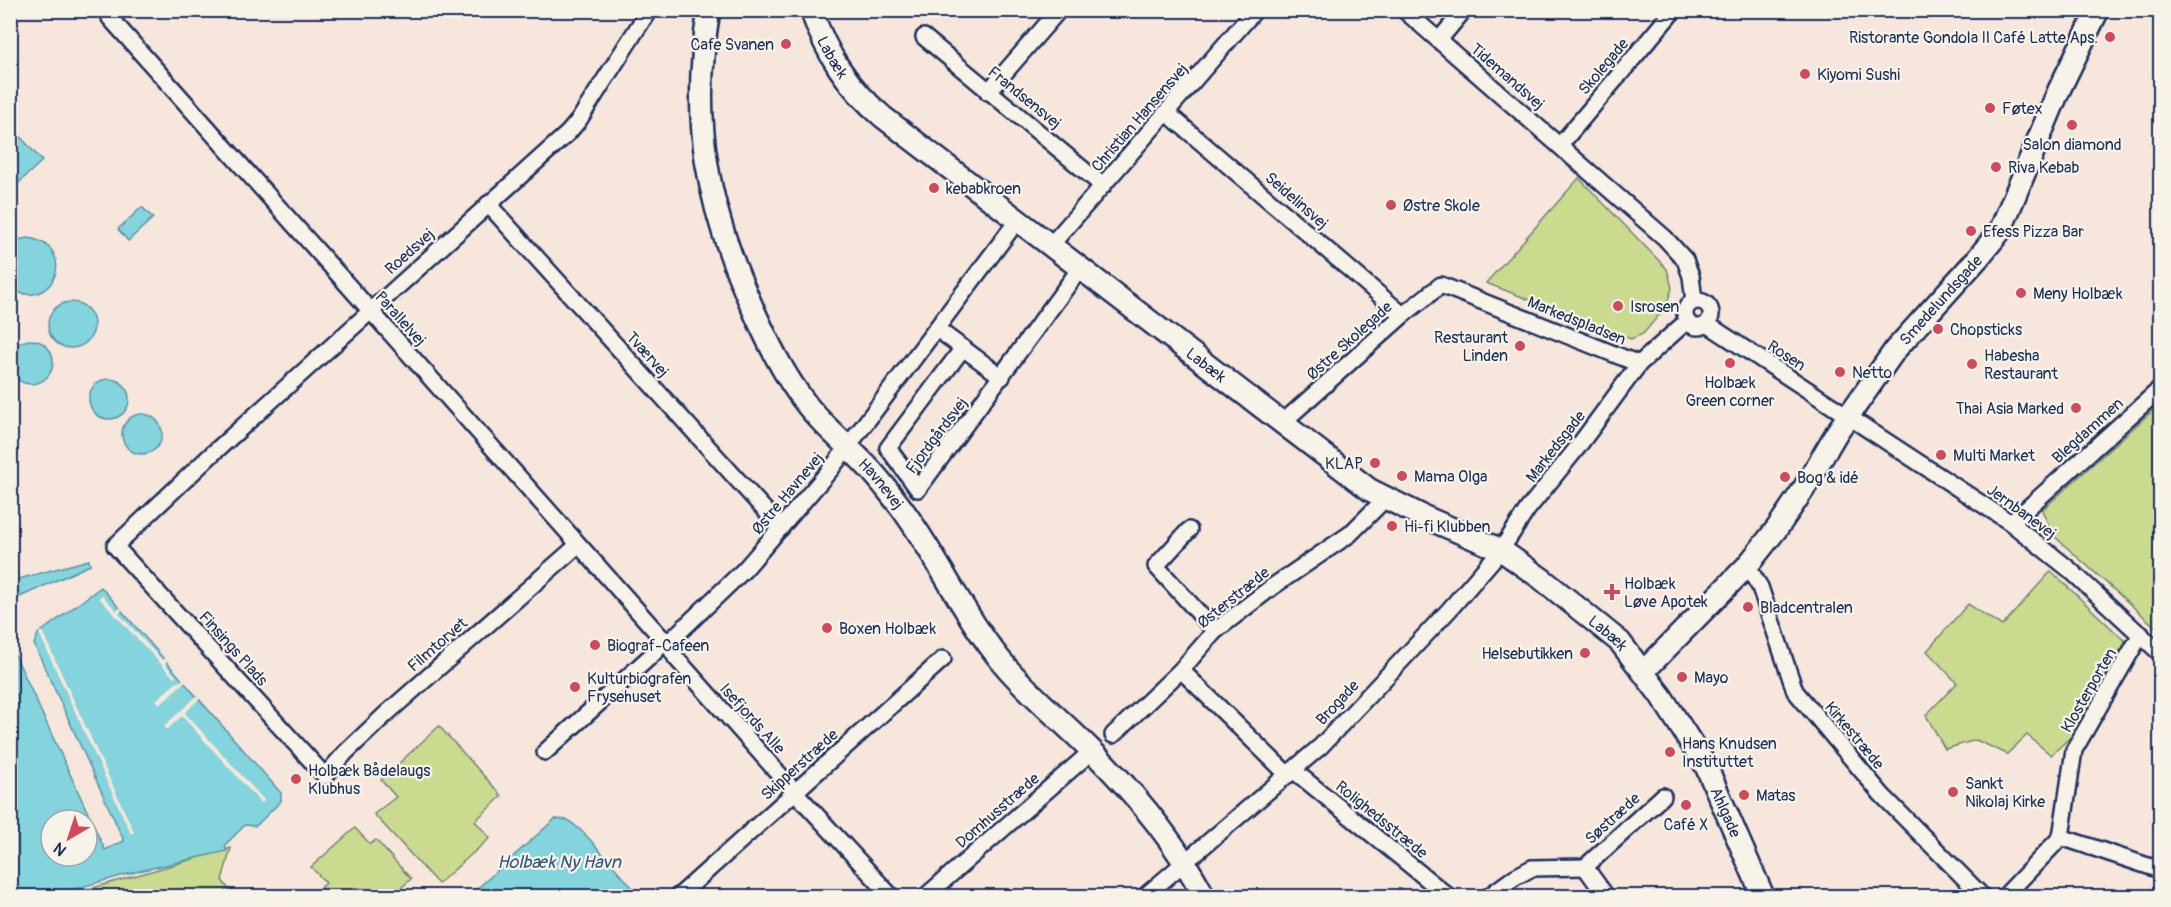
<svg xmlns="http://www.w3.org/2000/svg" width="2171" height="907" font-family="Pangolin,sans-serif">
  <rect width="100%" height="100%" fill="#f7e6db"/>
  <filter id="ink" filterUnits="userSpaceOnUse"><feTurbulence type="fractalNoise" baseFrequency=".0167" numOctaves="2"/><feDisplacementMap in="SourceGraphic" scale="12" xChannelSelector="R" yChannelSelector="G"/><feConvolveMatrix kernelMatrix="1 2 1 2 8 2 1 2 1" color-interpolation-filters="sRGB"/></filter>
  <g filter="url(#ink)">
    <!-- green -->
    <g fill="#cada8e" stroke="#728476" stroke-width="1.5">
      <polygon points="1579,178 1667,269 1672,288 1666,307 1643,334 1631,339 1486,283"/>
      <polygon points="2160,404 2160,631 2053,535 2042,510"/>
      <polygon points="2051,571 2128,644 2078,730 2051,755 2027,735 2007,754 1976,740 1945,749 1926,715 1957,683 1927,651 1968,604 2002,626"/>
      <polygon points="439,726 502,796 475,821 490,838 438,884 374,814 396,797 381,780"/>
      <polygon points="355,828 370,844 376,840 411,879 392,896 311,896 326,883 311,867"/>
      <polygon points="231,848 222,880 234,896 65,896"/>
    </g>
    <!-- water -->
    <g fill="#83d4dc" stroke="#5992aa" stroke-width="1.5" fill-rule="evenodd">
      <polygon points="11,126 42,161 11,190"/>
      <polygon points="142,207 153,218 128,241 118,229"/>
      <path d="M29 238C80 247 52 315 11 288L10 245 21 239Z"/>
      <circle cx="71" cy="325" r="23"/>
      <circle cx="31" cy="362" r="22"/>
      <circle cx="109" cy="399" r="20"/>
      <circle cx="142" cy="434" r="20"/>
      <polygon points="89,560 90,565 11,601 11,581"/>
      <path d="M101 587 281 793V801L256 826 245 825 225 845 227 851 139 871 49 896H11L10 644 105 850 124 841 34 644 38 634ZM51 820H87V856H51Z"/>
      <polygon points="555,819 568,820 584,833 640,896 469,896"/>
    </g>
    <!-- pier -->
    <g fill="#f7e6db">
      <polygon points="102,595 116,610 120,608 122,610 119,614 162,660 165,659 167,661 165,664 176,676 174,678 99,598"/>
      <polygon points="42,631 134,832 131,834 39,633"/>
      <polygon points="183,679 185,681 180,686 160,704 156,700 177,682 178,683"/>
      <polygon points="198,695 200,698 185,713 265,801 261,803 182,716 167,730 164,726"/>
    </g>
    <g fill="none" stroke-linecap="round" stroke-linejoin="round">
      <defs>
        <g id="street">
          <polyline points="1404,10 1665,238 1685,260 1691,276 1694,301"/>
          <polyline points="110,18 660,636 666,640 676,658 795,792 891,896"/>
          <polyline points="924,37 1103,186"/>
          <polyline points="1439,40 1464,10"/>
          <polyline points="988,92 1059,10"/>
          <polyline points="1167,113 1403,315"/>
          <polyline points="1560,145 1674,10"/>
          <polyline points="488,204 781,528"/>
          <polyline points="1050,246 1255,10"/>
          <circle cx="1698" cy="314" r="13"/>
          <polyline points="1707,324 2011,523 2069,569 2160,653"/>
          <polyline points="937,329 1002,377"/>
          <polyline points="963,348 888,448 918,489 1079,270"/>
          <polyline points="1282,423 1403,315 1441,285 1639,364"/>
          <polyline points="2011,523 2160,389"/>
          <polyline points="1189,530 1156,566 1215,631"/>
          <polyline points="578,545 386,714 346,752 325,776 115,546 210,456 568,133 579,120 649,10"/>
          <polyline points="1747,566 1760,587 1795,691 1882,795 1982,896"/>
          <polyline points="1181,670 1288,775"/>
          <polyline points="1113,735 1181,670 1215,631 1272,587 1350,534 1385,499"/>
          <polyline points="545,752 654,653 666,640 672,639 745,569 831,469 1017,221"/>
          <polyline points="1293,770 1448,896"/>
          <polyline points="2061,837 2074,750 2141,634"/>
          <polyline points="2061,837 2160,870"/>
          <polyline points="1585,867 1663,796"/>
          <polyline points="1585,867 1606,896"/>
          <polyline points="679,896 943,659"/>
          <polyline points="926,896 1092,751"/>
          <polyline points="1145,896 1321,746 1449,610 1501,550 1527,510 1577,448 1639,364 1687,321"/>
          <polyline points="1489,896 1515,877 1532,868 1585,867"/>
          <polyline points="2005,896 2061,837"/>
        </g>
        <g id="secondary">
          <path id="s1" d="M709 10C690 120 707 208 753 309 768 342 784 376 807 405 824 427 847 445 866 465 879 478 889 492 900 506 939 558 965 620 1008 669 1034 698 1064 723 1091 750 1135 793 1176 843 1204 896"/>
          <path id="s2" d="M811 10C827 55 847 86 883 117L1370 490 1420 515 1501 550 1542 579 1620 642 1661 696 1706 766 1763 896"/>
          <path id="s3" d="M1644 671 1747 566 1778 527 1803 490 1837 432 1895 350 1978 258 2000 231 2059 90 2098 10"/>
        </g>
      </defs>
      <!-- street casing -->
      <use href="#street" stroke="#1b2f5e" stroke-width="20"/>
      <!-- secondary casing -->
      <use href="#secondary" stroke="#1b2f5e" stroke-width="26"/>
      <!-- street -->
      <use href="#street" stroke="#f7f3e8" stroke-width="15"/>
      <!-- secondary -->
      <use href="#secondary" stroke="#f7f3e8" stroke-width="21"/>
    </g>
  </g>
  <!-- markers -->
  <g fill="#d1495b" stroke="#f7f3e8" stroke-width="2">
    <circle cx="2110" cy="37" r="6"/>
    <circle cx="786" cy="44" r="6"/>
    <circle cx="1805" cy="74" r="6"/>
    <circle cx="1990" cy="108" r="6"/>
    <circle cx="2072" cy="125" r="6"/>
    <circle cx="1996" cy="167" r="6"/>
    <circle cx="934" cy="188" r="6"/>
    <circle cx="1391" cy="205" r="6"/>
    <circle cx="1971" cy="231" r="6"/>
    <circle cx="2021" cy="293" r="6"/>
    <circle cx="1618" cy="306" r="6"/>
    <circle cx="1938" cy="329" r="6"/>
    <circle cx="1520" cy="346" r="6"/>
    <circle cx="1730" cy="363" r="6"/>
    <circle cx="1972" cy="364" r="6"/>
    <circle cx="1840" cy="372" r="6"/>
    <circle cx="2076" cy="408" r="6"/>
    <circle cx="1941" cy="455" r="6"/>
    <circle cx="1375" cy="463" r="6"/>
    <circle cx="1402" cy="476" r="6"/>
    <circle cx="1785" cy="477" r="6"/>
    <circle cx="1392" cy="526" r="6"/>
    <path d="M1609 583h6v6h6v6h-6v6h-6v-6h-6v-6h6z"/>
    <circle cx="1748" cy="607" r="6"/>
    <circle cx="827" cy="628" r="6"/>
    <circle cx="595" cy="645" r="6"/>
    <circle cx="1585" cy="653" r="6"/>
    <circle cx="1682" cy="677" r="6"/>
    <circle cx="575" cy="687" r="6"/>
    <circle cx="1670" cy="752" r="6"/>
    <circle cx="296" cy="779" r="6"/>
    <circle cx="1953" cy="792" r="6"/>
    <circle cx="1744" cy="795" r="6"/>
    <circle cx="1686" cy="805" r="6"/>
  </g>
  <g text-anchor="middle" stroke-width="4.5" stroke-linejoin="round" paint-order="stroke">
    <!-- poi labels -->
    <g font-size="16" fill="#1b2f5e" stroke="#f7f3e8" text-anchor="start">
      <text x="2098" y="43" text-anchor="end">Ristorante Gondola Il Café Latte Aps.</text>
      <text x="774" y="50" text-anchor="end">Cafe Svanen</text>
      <text x="1817" y="80">Kiyomi Sushi</text>
      <text x="2002" y="114">Føtex</text>
      <text x="2072" y="150" text-anchor="middle">Salon diamond</text>
      <text x="2008" y="173">Riva Kebab</text>
      <text x="946" y="194">kebabkroen</text>
      <text x="1403" y="211">Østre Skole</text>
      <text x="1983" y="237">Efess Pizza Bar</text>
      <text x="2033" y="299">Meny Holbæk</text>
      <text x="1630" y="312">Isrosen</text>
      <text x="1950" y="335">Chopsticks</text>
      <text x="1508" y="343" text-anchor="end">Restaurant<tspan x="1508" dy="18">Linden</tspan></text>
      <text x="1984" y="361">Habesha<tspan x="1984" dy="18">Restaurant</tspan></text>
      <text x="1852" y="378">Netto</text>
      <text x="1730" y="388" text-anchor="middle">Holbæk<tspan x="1730" dy="18">Green corner</tspan></text>
      <text x="2064" y="414" text-anchor="end">Thai Asia Marked</text>
      <text x="1953" y="461">Multi Market</text>
      <text x="1363" y="469" text-anchor="end">KLAP</text>
      <text x="1414" y="482">Mama Olga</text>
      <text x="1797" y="483">Bog &amp; idé</text>
      <text x="1404" y="532">Hi-fi Klubben</text>
      <text x="1624" y="589">Holbæk<tspan x="1624" dy="18">Løve Apotek</tspan></text>
      <text x="1760" y="613">Bladcentralen</text>
      <text x="839" y="634">Boxen Holbæk</text>
      <text x="607" y="651">Biograf-Cafeen</text>
      <text x="1573" y="659" text-anchor="end">Helsebutikken</text>
      <text x="1694" y="683">Mayo</text>
      <text x="587" y="684">Kulturbiografen<tspan x="587" dy="18">Frysehuset</tspan></text>
      <text x="1682" y="749">Hans Knudsen<tspan x="1682" dy="18">Instituttet</tspan></text>
      <text x="308" y="776">Holbæk Bådelaugs<tspan x="308" dy="18">Klubhus</tspan></text>
      <text x="1965" y="789">Sankt<tspan x="1965" dy="18">Nikolaj Kirke</tspan></text>
      <text x="1756" y="801">Matas</text>
      <text x="1686" y="830" text-anchor="middle">Café X</text>
    </g>
    <!-- street labels -->
    <g font-size="16" fill="#1b2f5e" stroke="#f7f3e8">
      <text dy="6" stroke="none"><textPath href="#s2" startOffset="52">Labæk</textPath></text>
      <text transform="translate(1603 66) rotate(-50)" y="6">Skolegade</text>
      <text transform="translate(1508 76) rotate(41)" y="6">Tidemandsvej</text>
      <text transform="translate(1025 97) rotate(39)" y="6">Frandsensvej</text>
      <text transform="translate(1139 117) rotate(-49)" y="6">Christian Hansensvej</text>
      <text transform="translate(1297 200) rotate(41)" y="6">Seidelinsvej</text>
      <text transform="translate(409 251) rotate(-42)" y="6">Roedsvej</text>
      <text dy="6" stroke="none"><textPath href="#s3" startOffset="477">Smedelundsgade</textPath></text>
      <text transform="translate(401 318) rotate(48)" y="6">Parallelvej</text>
      <text transform="translate(1577 320) rotate(22)" y="6">Markedspladsen</text>
      <text transform="translate(1349 340) rotate(-42)" y="6">Østre Skolegade</text>
      <text transform="translate(648 354) rotate(48)" y="6">Tværvej</text>
      <text transform="translate(1787 355) rotate(33)" y="6">Rosen</text>
      <text dy="6" stroke="none"><textPath href="#s2" startOffset="538">Labæk</textPath></text>
      <text transform="translate(2087 430) rotate(-42)" y="6">Blegdammen</text>
      <text transform="translate(936 435) rotate(-53)" y="6">Fjordgårdsvej</text>
      <text transform="translate(1555 446) rotate(-52)" y="6">Markedsgade</text>
      <text dy="6" stroke="none"><textPath href="#s1" startOffset="526">Havnevej</textPath></text>
      <text transform="translate(787 493) rotate(-50)" y="6">Østre Havnevej</text>
      <text transform="translate(2022 511) rotate(36)" y="6">Jernbanevej</text>
      <text transform="translate(1233 597) rotate(-39)" y="6">Østerstræde</text>
      <text dy="6" stroke="none"><textPath href="#s2" startOffset="1024">Labæk</textPath></text>
      <text transform="translate(437 644) rotate(-41)" y="6">Filmtorvet</text>
      <text transform="translate(234 648) rotate(48)" y="6">Finsings Plads</text>
      <text transform="translate(2088 690) rotate(-60)" y="6">Klosterporten</text>
      <text transform="translate(1337 702) rotate(-47)" y="6">Brogade</text>
      <text transform="translate(753 718) rotate(48)" y="6">Isefjords Alle</text>
      <text transform="translate(1855 735) rotate(50)" y="6">Kirkestræde</text>
      <text transform="translate(799 764) rotate(-42)" y="6">Skipperstræde</text>
      <text transform="translate(997 810) rotate(-41)" y="6">Domhusstræde</text>
      <text dy="6" stroke="none"><textPath href="#s2" startOffset="1240">Ahlgade</textPath></text>
      <text transform="translate(1612 818) rotate(-42)" y="6">Søstræde</text>
      <text transform="translate(1382 819) rotate(39)" y="6">Rolighedsstræde</text>
    </g>
    <!-- water labels -->
    <g font-size="18" font-style="italic" fill="#35587e" stroke="#f7f3e8">
      <text x="559" y="868">Holbæk Ny Havn</text>
    </g>
  </g>
  <!-- margin -->
  <rect width="2171" height="907" fill="none" stroke="#f7f3e8" stroke-width="36"/>
  <rect x="18" y="18" width="2135" height="871" fill="none" stroke="#1b2f5e" stroke-width="2" filter="url(#ink)"/>
  <!-- north arrow -->
  <g transform="translate(69 838) rotate(219)"><circle r="28" fill="#f7f3e8" stroke="#9fa5b1" stroke-width="1.5"/>
  <path d="M0-4.5L10 22L0 15L-10 22Z" fill="#d1495b"/>
  <text y="-9" font-size="16" font-weight="bold" text-anchor="middle" fill="#1b2f5e">N</text>
  </g>
</svg>
